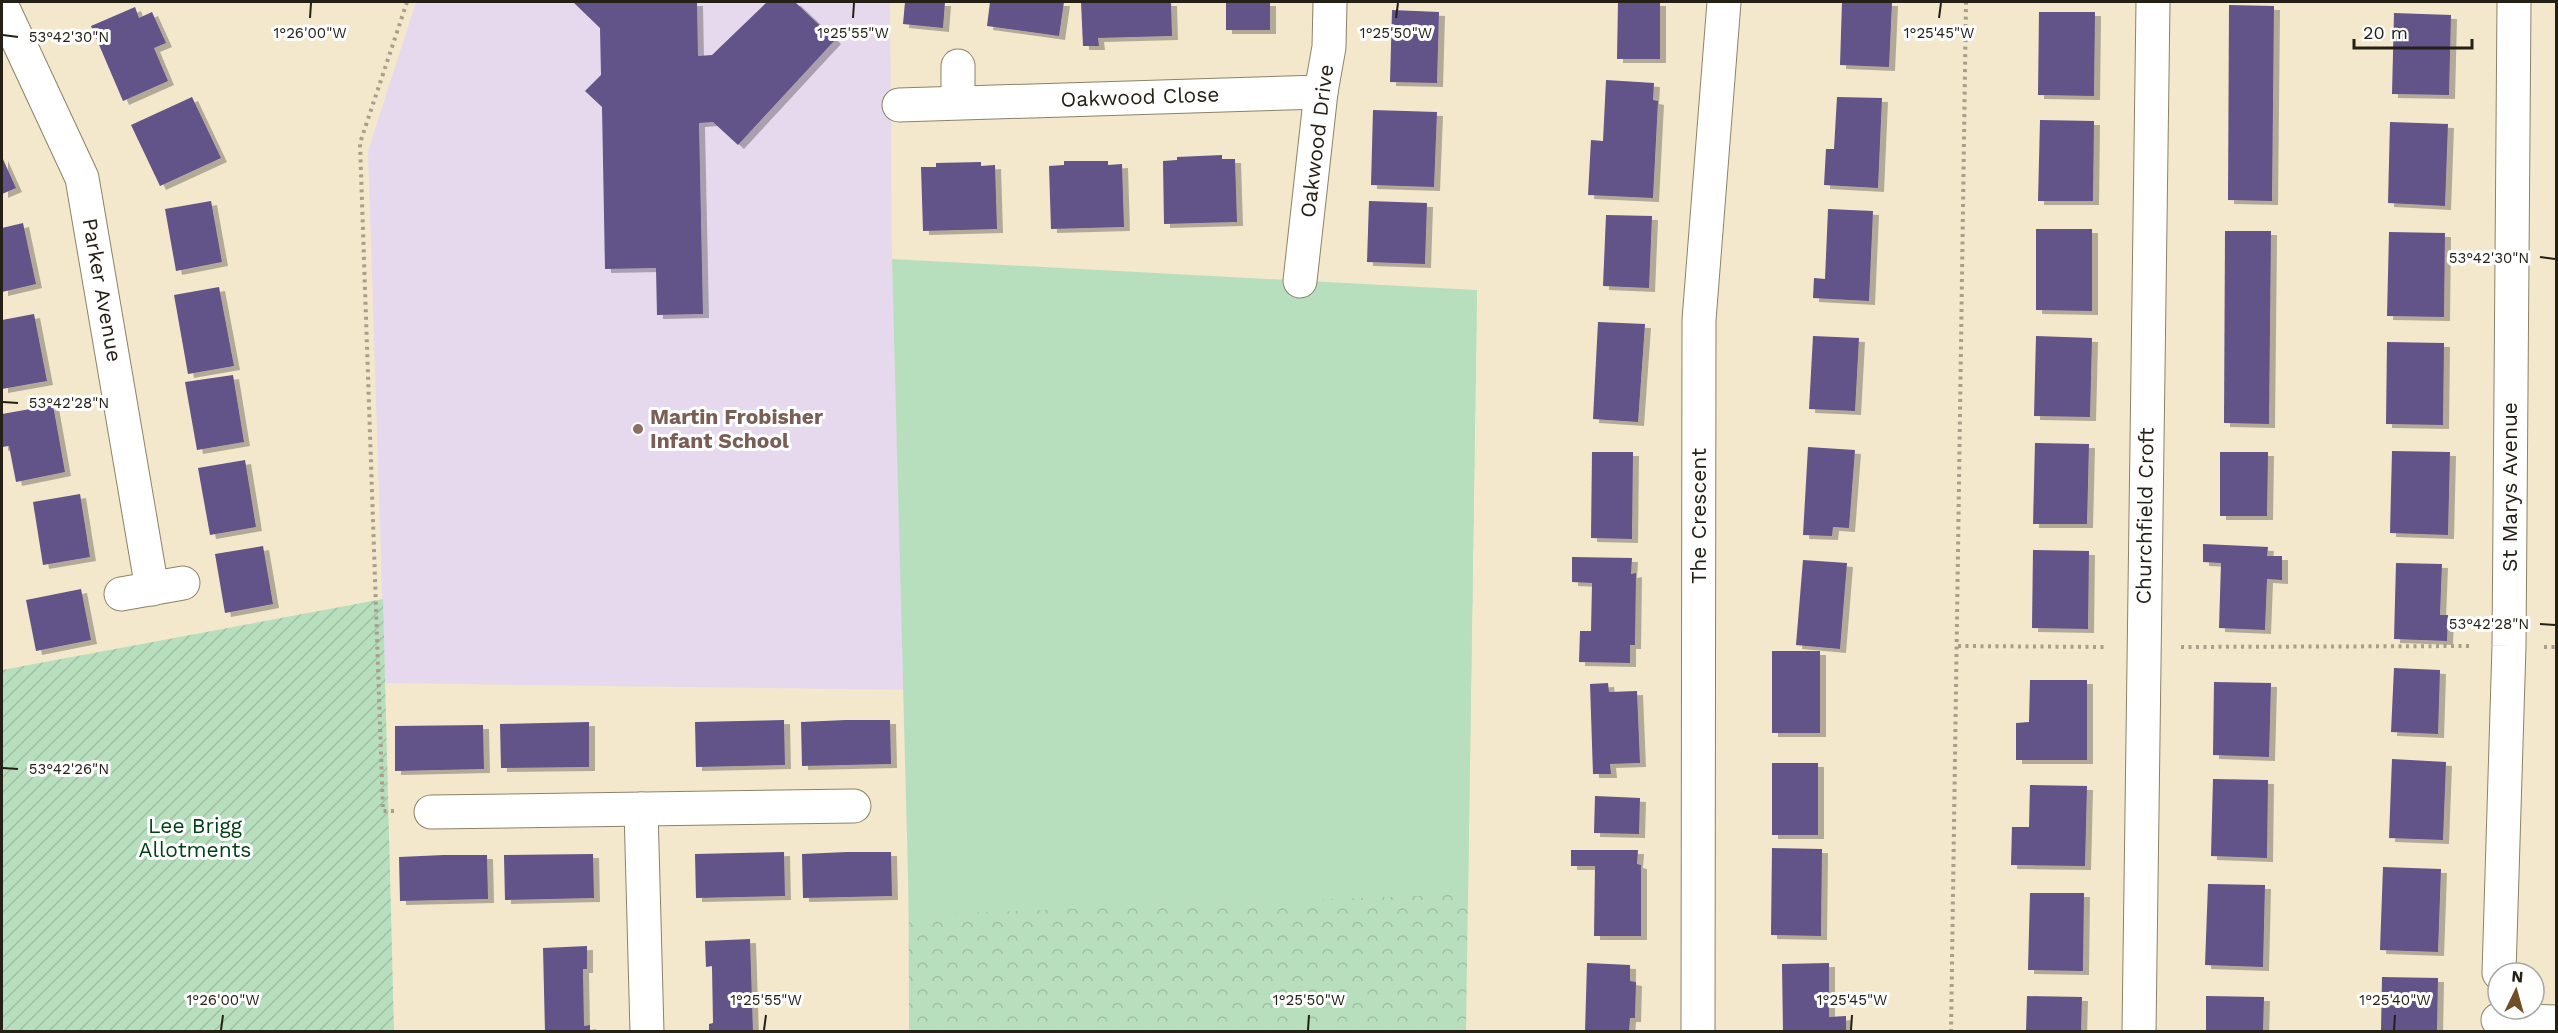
<svg xmlns="http://www.w3.org/2000/svg" width="2558" height="1033" font-family="'Work Sans',sans-serif">
  <defs>
    <pattern id="forest-crowns" width="20" height="18" patternUnits="userSpaceOnUse" patternTransform="scale(1.5)"><rect width="20" height="18" fill="#b8dfbd"/><path d="M2 6a3 3 0 1 1 6 0M12 15a3 3 0 1 1 6 0" fill="none" stroke="#9ebfa2"/></pattern>
    <pattern id="garden-furrows" width="10" height="10" patternUnits="userSpaceOnUse" patternTransform="scale(1.5)"><rect width="10" height="10" fill="#b8dfbd"/><path d="M-1 1l2-2M0 10L10 0M9 11l2-2" fill="none" stroke="#9ebfa2"/></pattern>
    <filter id="shadow"><feDropShadow dx="6" dy="4" stdDeviation="0" flood-color="#0004"/></filter>
  </defs>
  <rect width="100%" height="100%" fill="#f3e8cc"/>
  <!-- education -->
  <polygon fill="#e6d9ed" points="416,2 890,2 892,259 908,690 385,683 368,151"/>
  <!-- forest -->
  <polygon fill="url(#forest-crowns)" points="1477,290 1466,1031 909,1031 908,690"/>
  <!-- garden -->
  <polygon fill="url(#garden-furrows)" points="383,599 394,1031 2,1031 2,670"/>
  <!-- pitch -->
  <polygon fill="#b8dfbd" points="892,259 1477,290 1468,894 909,915"/>
  <!-- building -->
  <g fill="#625288" filter="url(#shadow)">
    <polygon points="573,2 697,2 698,56 712,55 767,2 795,2 835,40 738,145 713,122 699,123 703,314 657,315 656,268 605,269 602,107 585,91 601,75 600,28"/>
    <polygon points="905,2 945,2 943,28 903,24"/>
    <polygon points="990,2 1064,2 1059,36 987,26"/>
    <polygon points="1081,2 1171,2 1172,36 1098,38 1099,46 1083,46"/>
    <rect x="1226" y="2" width="44" height="28"/>
    <polygon points="1618,2 1660,2 1660,59 1617,59"/>
    <polygon points="1842,2 1892,2 1889,67 1840,65"/>
    <polygon points="2229,5 2274,6 2272,201 2228,200"/>
    <polygon points="135,7 139,18 152,12 166,43 154,48 168,81 123,101 91,26"/>
    <polygon points="1392,10 1439,12 1437,83 1390,82"/>
    <polygon points="2039,12 2095,12 2094,96 2038,95"/>
    <polygon points="2394,13 2451,15 2449,95 2392,94"/>
    <polygon points="1606,80 1654,83 1653,100 1658,101 1653,198 1588,195 1591,140 1603,141"/>
    <polygon points="192,97 221,158 160,186 131,125"/>
    <polygon points="1837,97 1882,98 1878,188 1824,185 1826,149 1834,149"/>
    <polygon points="1373,110 1437,112 1434,187 1371,185"/>
    <polygon points="2040,120 2094,121 2093,201 2038,201"/>
    <polygon points="2390,122 2448,124 2445,206 2388,203"/>
    <polygon points="1222,155 1222,159 1235,159 1237,222 1164,224 1163,161 1177,160 1177,157"/>
    <polygon points="2,157 16,188 2,194"/>
    <polygon points="1064,161 1108,161 1108,165 1122,164 1124,227 1051,229 1049,166 1064,165"/>
    <polygon points="981,162 981,166 995,165 997,229 923,231 921,167 936,167 936,163"/>
    <polygon points="211,201 222,262 176,271 165,209"/>
    <polygon points="1369,201 1427,203 1425,264 1367,262"/>
    <polygon points="1828,209 1873,211 1869,301 1813,298 1814,278 1825,279"/>
    <polygon points="1606,215 1652,216 1649,288 1603,286"/>
    <polygon points="23,223 36,284 2,292 2,228"/>
    <polygon points="2036,229 2092,229 2092,311 2036,310"/>
    <polygon points="2225,231 2271,231 2269,424 2224,423"/>
    <polygon points="2389,232 2445,233 2444,317 2387,316"/>
    <polygon points="219,287 234,366 188,374 174,295"/>
    <polygon points="34,314 47,381 2,389 2,320"/>
    <polygon points="1598,322 1645,324 1638,422 1593,419"/>
    <polygon points="1813,336 1859,338 1855,411 1809,409"/>
    <polygon points="2036,336 2092,338 2090,417 2034,416"/>
    <polygon points="2387,342 2444,343 2443,425 2386,424"/>
    <polygon points="233,375 244,442 197,450 185,382"/>
    <polygon points="53,405 65,472 16,482 9,446 2,447 2,414"/>
    <polygon points="2035,443 2089,444 2087,524 2033,524"/>
    <polygon points="1808,447 1855,450 1849,528 1833,527 1832,536 1803,535"/>
    <polygon points="2392,451 2450,452 2448,535 2390,533"/>
    <polygon points="1592,452 1633,452 1632,539 1591,538"/>
    <polygon points="2220,452 2268,452 2267,516 2220,516"/>
    <polygon points="245,460 256,527 210,535 198,468"/>
    <polygon points="80,494 90,557 43,565 33,502"/>
    <polygon points="2203,544 2268,547 2267,556 2282,556 2282,580 2267,579 2265,630 2219,628 2221,563 2203,562"/>
    <polygon points="263,546 273,604 225,613 215,554"/>
    <polygon points="2033,550 2089,551 2088,629 2032,628"/>
    <polygon points="1572,557 1632,558 1631,574 1636,573 1635,645 1630,645 1630,663 1579,662 1580,631 1591,631 1592,583 1572,582"/>
    <polygon points="1803,560 1847,563 1840,649 1796,645"/>
    <polygon points="2396,563 2442,564 2440,615 2448,615 2447,641 2394,639"/>
    <polygon points="81,589 91,640 36,651 26,600"/>
    <rect x="1772" y="651" width="48" height="82"/>
    <polygon points="2394,668 2440,670 2438,734 2391,732"/>
    <polygon points="2030,680 2087,680 2087,760 2016,760 2016,723 2029,722"/>
    <polygon points="2214,682 2271,683 2269,757 2213,755"/>
    <polygon points="1608,683 1609,692 1637,691 1640,763 1610,764 1611,774 1593,774 1590,684"/>
    <polygon points="784,720 785,765 696,767 695,722"/>
    <polygon points="846,720 890,720 891,764 802,766 801,722"/>
    <polygon points="589,722 589,767 501,768 500,724"/>
    <polygon points="483,725 484,769 395,771 395,726"/>
    <polygon points="2392,759 2446,762 2443,840 2389,838"/>
    <rect x="1772" y="763" width="46" height="72"/>
    <polygon points="2213,779 2268,780 2267,858 2211,856"/>
    <polygon points="2030,785 2087,786 2085,866 2011,865 2012,827 2029,827"/>
    <polygon points="1595,796 1640,798 1639,834 1594,833"/>
    <polygon points="1772,848 1822,849 1821,936 1771,935"/>
    <polygon points="1571,850 1638,850 1637,864 1641,865 1641,936 1594,936 1595,866 1571,866"/>
    <polygon points="784,852 785,896 696,898 695,854"/>
    <polygon points="847,852 891,852 892,896 803,898 802,854"/>
    <polygon points="593,854 594,898 505,900 504,855"/>
    <polygon points="444,855 487,855 488,899 400,901 399,857"/>
    <polygon points="2383,867 2441,869 2438,952 2380,950"/>
    <polygon points="2208,884 2265,885 2263,967 2205,965"/>
    <polygon points="2030,893 2084,893 2083,971 2028,970"/>
    <polygon points="750,939 753,1032 709,1032 709,1024 713,1023 712,966 706,967 705,941"/>
    <polygon points="587,946 587,969 583,969 584,1026 590,1025 590,1032 545,1032 543,948"/>
    <polygon points="1587,963 1630,965 1630,981 1636,982 1635,1018 1630,1018 1629,1032 1585,1032"/>
    <polygon points="1829,963 1829,1017 1846,1016 1846,1032 1783,1032 1782,964"/>
    <polygon points="2382,977 2438,978 2437,1032 2381,1032"/>
    <polygon points="2027,996 2082,997 2081,1032 2026,1032"/>
    <polygon points="2206,996 2264,997 2263,1032 2206,1032"/>
  </g>
  <g fill="none" stroke-linecap="round" stroke-linejoin="round">
    <defs>
      <g id="minor">
        <polyline points="2,6 82,178 152,589"/>
        <polyline points="958,66 958,102"/>
        <polyline points="899,105 1321,92"/>
        <polyline points="1300,281 1321,92 1329,47 1330,2"/>
        <polyline points="121,594 183,583"/>
        <polyline points="641,809 647,1032"/>
        <polyline points="431,812 854,806"/>
        <polyline points="2499,973 2509,646 2514,2"/>
        <polyline points="2498,1020 2556,1022"/>
        <polyline points="1698,1032 1699,320 1724,2"/>
        <polyline points="2139,1032 2153,2"/>
      </g>
    </defs>
    <!-- minor casing -->
    <use href="#minor" stroke="#8c8268" stroke-width="35"/>
    <!-- path -->
    <g stroke="#a89f8a" stroke-width="4" stroke-dasharray="3 4.5" stroke-linecap="butt">
      <polyline points="1958,646 2107,647"/>
      <polyline points="2181,647 2473,646"/>
      <polyline points="2544,647 2556,647"/>
      <polyline points="394,811 383,811 360,143 407,2"/>
      <polyline points="1951,1032 1966,2"/>
    </g>
    <!-- minor -->
    <use href="#minor" stroke="#fff" stroke-width="33"/>
  </g>
  <!-- ticks -->
  <path fill="none" stroke="#242016" stroke-width="2" d="M310 18 311 3M853 18 854 3M1396 18 1398 3M1939 18 1941 3M3 35 18 37M2540 257 2555 259M3 402 18 403M2540 624 2555 625M3 768 18 769M221 1030 223 1015M764 1030 766 1015M1308 1030 1309 1015M1851 1030 1852 1015M2394 1030 2395 1015"/>
  <!-- markers -->
  <circle fill="#8d6e63" stroke="#fff" stroke-width="2" cx="638" cy="429" r="6"/>
  <g text-anchor="middle" stroke-width="6" stroke-linejoin="round" paint-order="stroke">
    <!-- street labels -->
    <g font-size="21" fill="#242016" stroke="#fff">
      <text transform="translate(1140 97) rotate(-2)" y="7">Oakwood Close</text>
      <text transform="translate(1317 141) rotate(-83)" y="7">Oakwood Drive</text>
      <text transform="translate(102 290) rotate(80)" y="7">Parker Avenue</text>
      <text transform="translate(2510 487) rotate(-90)" y="7">St Marys Avenue</text>
      <text transform="translate(1699 516) rotate(-90)" y="7">The Crescent</text>
      <text transform="translate(2145 516) rotate(-89)" y="7">Churchfield Croft</text>
    </g>
    <!-- education labels -->
    <g font-size="21" font-weight="bold" fill="#785e54" stroke="#fff" text-anchor="start">
      <text x="650" y="424">Martin Frobisher<tspan x="650" dy="24">Infant School</tspan></text>
    </g>
    <!-- park labels -->
    <g font-size="21" fill="#004015" stroke="#fff">
      <text x="195" y="833">Lee Brigg<tspan x="195" dy="24">Allotments</tspan></text>
    </g>
  </g>
  <g font-size="15" text-anchor="middle" fill="#242016" stroke="#fff" stroke-width="6" stroke-linejoin="round" paint-order="stroke">
    <text x="310" y="38">1°26'00"W</text>
    <text x="853" y="38">1°25'55"W</text>
    <text x="1396" y="38">1°25'50"W</text>
    <text x="1939" y="38">1°25'45"W</text>
    <text x="69" y="42">53°42'30"N</text>
    <text x="2489" y="263">53°42'30"N</text>
    <text x="69" y="408">53°42'28"N</text>
    <text x="2489" y="629">53°42'28"N</text>
    <text x="69" y="774">53°42'26"N</text>
    <text x="223" y="1005">1°26'00"W</text>
    <text x="766" y="1005">1°25'55"W</text>
    <text x="1309" y="1005">1°25'50"W</text>
    <text x="1852" y="1005">1°25'45"W</text>
    <text x="2395" y="1005">1°25'40"W</text>
  </g>
  <!-- border -->
  <rect width="2558" height="1033" fill="none" stroke="#242016" stroke-width="6"/>
  <!-- north arrow -->
  <g transform="translate(2516 991) rotate(5)"><circle r="28" fill="#ffffff" stroke="#a7a6a2" stroke-width="1.5"/>
  <path d="M0-4.5L10 22L0 15L-10 22Z" fill="#704f26"/>
  <text y="-9" font-size="16" font-weight="bold" text-anchor="middle" fill="#242016">N</text>
  </g>
  <!-- scale -->
  <path d="M2354 39v9h118v-9" fill="none" stroke="#242016" stroke-width="3"/>
  <text x="2363" y="39" font-size="18" fill="#242016" stroke="#ffffff" stroke-width="4.5" paint-order="stroke">20 m</text>
</svg>
